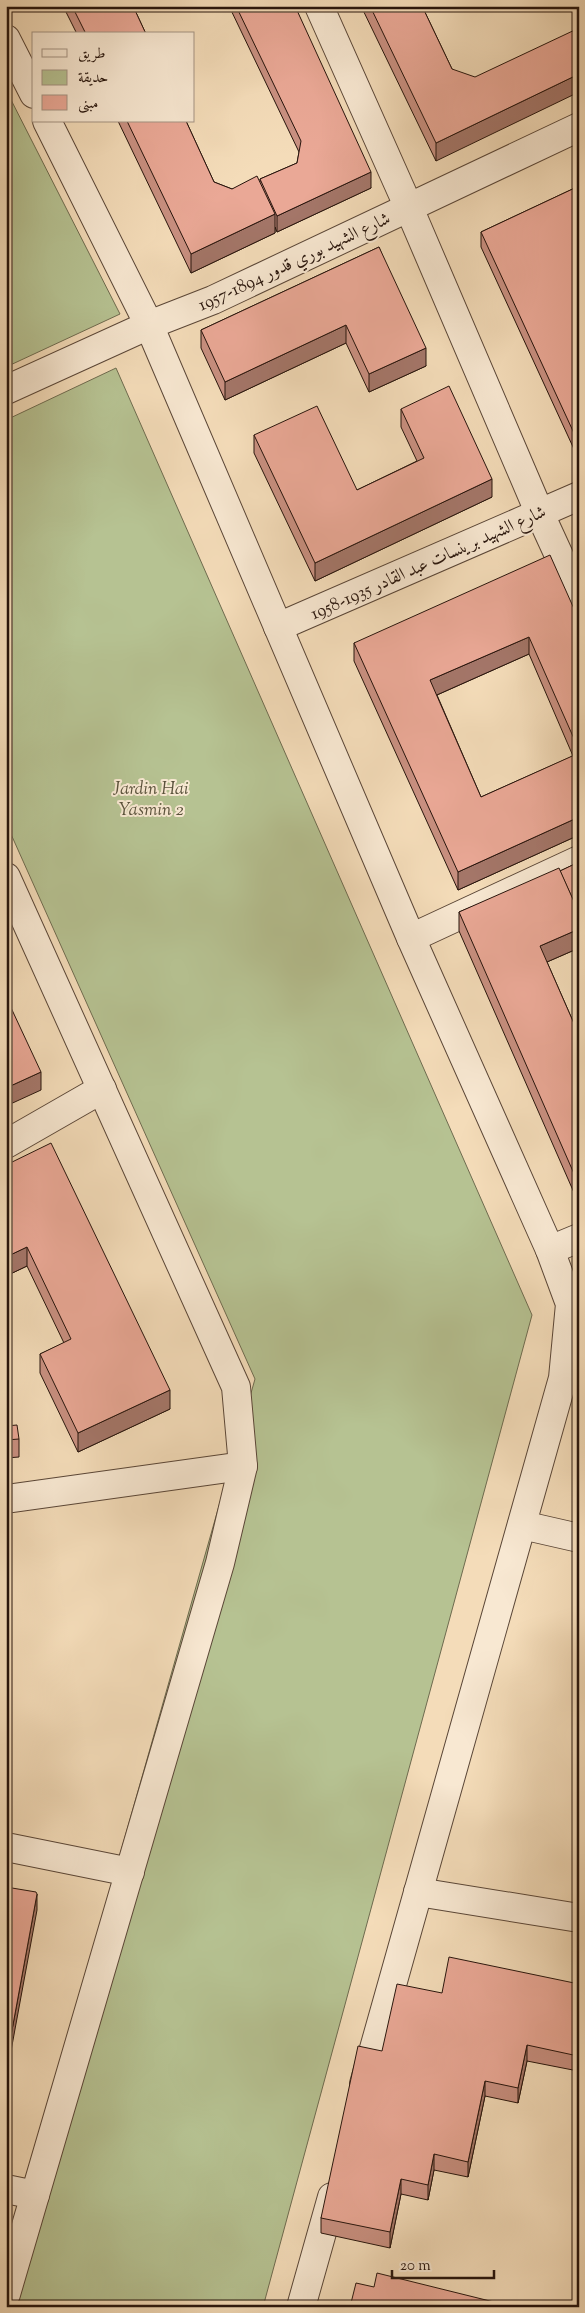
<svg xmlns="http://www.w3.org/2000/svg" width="585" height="2313" font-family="'Sorts Mill Goudy',Amiri,serif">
  <rect width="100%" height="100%" fill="#f4dcb9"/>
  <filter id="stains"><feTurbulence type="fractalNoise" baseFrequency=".004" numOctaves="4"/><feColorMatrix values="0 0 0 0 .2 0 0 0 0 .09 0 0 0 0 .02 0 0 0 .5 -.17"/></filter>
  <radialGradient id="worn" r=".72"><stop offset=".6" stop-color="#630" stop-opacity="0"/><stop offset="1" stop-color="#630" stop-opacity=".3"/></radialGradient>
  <!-- green -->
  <g fill="#b6c292" stroke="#6e6b4f">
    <polygon points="6,90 120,314 6,367"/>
    <polygon points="116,368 532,1315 263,2307 6,2307 6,2256 255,1379 6,823 6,420"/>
  </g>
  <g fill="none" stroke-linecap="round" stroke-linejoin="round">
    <defs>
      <g id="minor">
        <polyline points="319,6 409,208 540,514 579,599"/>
        <polyline points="6,39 34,94"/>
        <polyline points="47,121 149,325 411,938 550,1250 570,1304 563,1378 364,2084"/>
        <polyline points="6,390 149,325 213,300 579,127"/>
        <polyline points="278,627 579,496"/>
        <polyline points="6,877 236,1387 243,1466 220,1563 6,2294"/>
        <polyline points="411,938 579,860"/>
        <polyline points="6,1144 102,1089"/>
        <polyline points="550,1250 579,1238"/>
        <polyline points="6,1499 243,1466"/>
        <polyline points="522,1525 579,1538"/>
        <polyline points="6,1847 130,1872"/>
        <polyline points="418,1892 579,1918"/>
        <polyline points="6,2189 35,2195"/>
        <polyline points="301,2307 332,2197"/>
      </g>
    </defs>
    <!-- minor casing -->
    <use href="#minor" stroke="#5a4637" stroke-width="30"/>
    <!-- minor -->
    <use href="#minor" stroke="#f8e8d2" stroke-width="28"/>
  </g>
  <!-- wall -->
  <g fill="#c99081" stroke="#27140c" fill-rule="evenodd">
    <polygon points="63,6 133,6 146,34 77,34"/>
    <polygon points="229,6 295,6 371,188 277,232 275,227 275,233 191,273 118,121 186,121 214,182 232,189 260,182 260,179 297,163 299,152"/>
    <polygon points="361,6 422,6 452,69 436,161"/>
    <polygon points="579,186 579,460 481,247 481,232"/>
    <polygon points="379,247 426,366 369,392 346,343 225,400 201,348 201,330"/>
    <polygon points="401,409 492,497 315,581 254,453 254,435 357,490 417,461 401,427"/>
    <polygon points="579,509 579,534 576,528 576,510"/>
    <path d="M579 620V835L458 890 354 661V643ZM529 654 573 756 481 797 437 695Z"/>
    <polygon points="579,862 579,948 547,962 579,1035 579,1204 459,931 459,912 560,871"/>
    <polygon points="6,1165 170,1409 78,1452 40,1373 40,1354 64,1343 27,1266 6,1276"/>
    <polygon points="6,1426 19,1439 19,1457 6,1458"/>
    <polygon points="579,1984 578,2071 527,2061 518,2103 485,2096 468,2177 434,2170 428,2200 401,2194 390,2248 321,2233 321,2218 382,2051 442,1993"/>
  </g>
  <!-- shaded-wall -->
  <g fill="#a47669" stroke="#27140c">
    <polygon points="579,74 579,92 436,161 436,143"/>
    <polygon points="371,172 371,188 277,232 277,216"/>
    <polygon points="275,214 275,233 191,273 191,254"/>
    <polygon points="346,325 346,343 225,400 225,382"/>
    <polygon points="426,348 426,366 369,392 369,374"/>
    <polygon points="492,479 492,497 315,581 315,563"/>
    <polygon points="529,637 529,654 430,698 430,680"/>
    <polygon points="579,817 579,835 458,890 458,872"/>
    <polygon points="579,929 579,948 540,965 540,946"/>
    <polygon points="41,1072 41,1090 6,1106 6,1088"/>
    <polygon points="27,1247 27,1266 6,1276 6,1257"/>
    <polygon points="170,1390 170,1409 78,1452 78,1433"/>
    <polygon points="37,1894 37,1910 6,2078 6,2063"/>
    <polygon points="527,2045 527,2061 518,2103 518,2088"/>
    <polygon points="485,2081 485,2096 468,2177 468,2162"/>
    <polygon points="434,2154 434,2170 428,2200 428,2185"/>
    <polygon points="401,2179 401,2194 390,2248 390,2232"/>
  </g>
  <!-- building -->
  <g fill="#eaa896" stroke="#27140c">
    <polygon points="72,6 133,6 146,34 86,34"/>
    <polygon points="236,6 295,6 371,172 277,216 260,179 297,163 301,141"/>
    <polygon points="370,6 422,6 452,69 475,77 579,28 579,74 436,143"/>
    <polygon points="127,121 186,121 214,182 232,189 257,176 275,214 191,254"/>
    <polygon points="579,186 579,444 481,232"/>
    <polygon points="379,247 426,348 369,374 346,325 225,382 201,330"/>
    <polygon points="449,386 492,479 315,563 254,435 317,406 357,490 424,458 401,409"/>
    <polygon points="579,509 579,516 576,510"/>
    <polygon points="550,555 579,620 579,750 529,637 430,680 481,797 579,753 579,817 458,872 354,643"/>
    <polygon points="579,862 579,913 560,871"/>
    <polygon points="559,868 579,913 579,929 540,946 579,1035 579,1185 459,912"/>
    <polygon points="6,997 41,1072 6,1088"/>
    <polygon points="51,1143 170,1390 78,1433 40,1354 71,1339 27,1247 6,1257 6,1165"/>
    <polygon points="17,1425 19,1439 6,1440 6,1426"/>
    <polygon points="6,1887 36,1892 37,1894 6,2063"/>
    <polygon points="449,1957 579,1984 578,2056 527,2045 518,2088 485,2081 468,2162 434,2154 428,2185 401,2179 390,2232 321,2218 358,2046 382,2051 397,1984 442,1993"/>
    <polygon points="377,2273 498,2303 497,2307 350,2307 356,2283 374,2287"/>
  </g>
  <g text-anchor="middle" stroke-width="4" stroke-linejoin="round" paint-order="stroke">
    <!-- street labels -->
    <g font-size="18" fill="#27140c" stroke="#f8e8d2">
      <text transform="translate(294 261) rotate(-25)" y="6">شارع الشهيد بوري قدور 1894-1957</text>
      <text transform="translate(428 562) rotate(-24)" y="6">شارع الشهيد برينسات عبد القادر 1935-1958</text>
    </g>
    <!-- park labels -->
    <g font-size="18" font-style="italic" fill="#59513b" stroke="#f8e8d2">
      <text x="151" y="794">Jardin Hai<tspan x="151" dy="21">Yasmin 2</tspan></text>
    </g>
  </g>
  <!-- margin -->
  <rect width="585" height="2313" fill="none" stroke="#f4dcb9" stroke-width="25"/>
  <rect x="8" y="8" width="570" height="2298" fill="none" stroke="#27140c" stroke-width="2.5"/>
  <rect x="12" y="12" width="560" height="2288" fill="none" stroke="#27140c"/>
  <!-- legend -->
  <rect x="32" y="32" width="162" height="90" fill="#f8e8d2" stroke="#a49383"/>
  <rect x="42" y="49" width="25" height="8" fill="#f8e8d2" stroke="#a49383"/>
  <text x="78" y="58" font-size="15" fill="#27140c">طريق</text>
  <rect x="42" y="70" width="25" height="15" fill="#b6c292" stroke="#a49383"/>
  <text x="78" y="82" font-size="15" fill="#27140c">حديقة</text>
  <rect x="42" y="95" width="25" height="15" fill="#eaa896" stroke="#a49383"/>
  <text x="78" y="108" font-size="15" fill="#27140c">مبنى</text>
  <!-- scale -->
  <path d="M392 2270v8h102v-8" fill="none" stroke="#27140c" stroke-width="2.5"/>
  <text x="400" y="2270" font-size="15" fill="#27140c" stroke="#f8e8d2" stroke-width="4" paint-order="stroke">20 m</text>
  <rect width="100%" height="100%" filter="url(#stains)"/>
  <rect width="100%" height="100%" fill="url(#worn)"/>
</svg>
